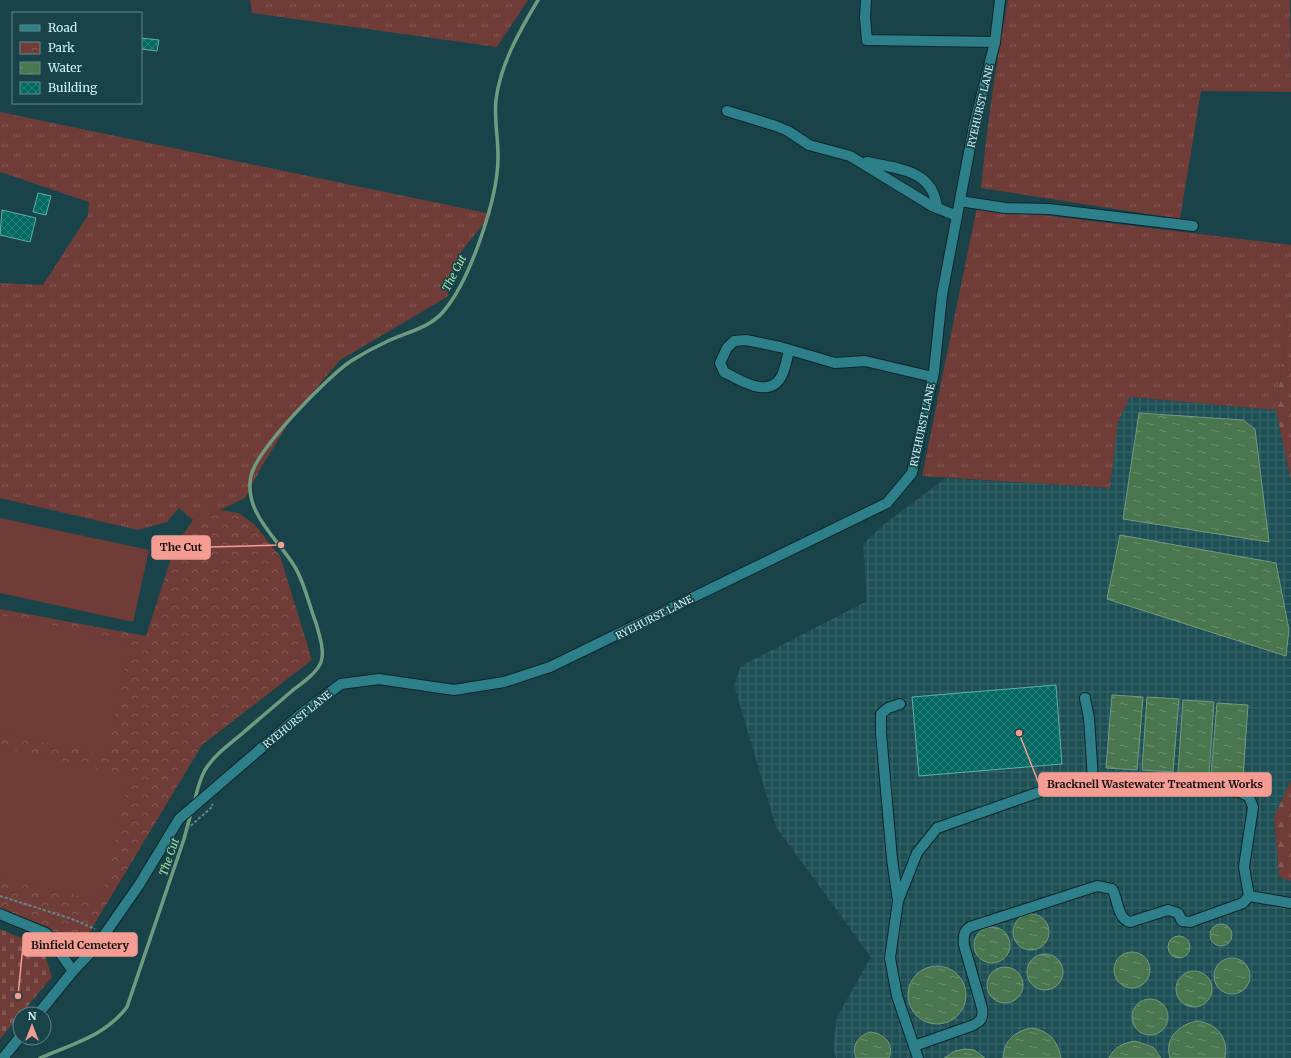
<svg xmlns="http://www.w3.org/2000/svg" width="1291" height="1058" font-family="Merriweather,serif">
  <defs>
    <pattern id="industrial-grid" width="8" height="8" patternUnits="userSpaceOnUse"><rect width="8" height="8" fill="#1d4f55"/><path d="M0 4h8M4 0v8" fill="none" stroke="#3d696e"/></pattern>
    <pattern id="grass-tufts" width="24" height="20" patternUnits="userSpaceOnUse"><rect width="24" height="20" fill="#703c37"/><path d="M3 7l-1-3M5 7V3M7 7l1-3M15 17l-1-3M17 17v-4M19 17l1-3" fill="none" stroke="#835955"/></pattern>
    <pattern id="forest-firs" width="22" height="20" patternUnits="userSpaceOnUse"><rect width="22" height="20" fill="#703c37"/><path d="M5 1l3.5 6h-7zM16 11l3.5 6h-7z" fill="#835955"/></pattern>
    <pattern id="cemetery-stones" width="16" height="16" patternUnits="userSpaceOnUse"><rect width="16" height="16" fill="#703c37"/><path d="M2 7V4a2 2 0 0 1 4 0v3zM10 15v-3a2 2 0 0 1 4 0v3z" fill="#835955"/></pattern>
    <pattern id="park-crowns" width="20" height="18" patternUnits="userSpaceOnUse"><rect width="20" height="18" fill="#703c37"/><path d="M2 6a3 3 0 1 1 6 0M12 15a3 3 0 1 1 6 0" fill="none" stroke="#835955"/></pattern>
    <pattern id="water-ripples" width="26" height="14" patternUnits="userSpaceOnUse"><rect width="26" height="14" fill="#49764d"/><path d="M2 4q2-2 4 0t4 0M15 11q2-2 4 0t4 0" fill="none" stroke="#6a9170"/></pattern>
    <pattern id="building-cross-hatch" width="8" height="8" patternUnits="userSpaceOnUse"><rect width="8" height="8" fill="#036962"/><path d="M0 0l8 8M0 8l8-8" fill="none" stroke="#277f79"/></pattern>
  </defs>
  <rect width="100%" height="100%" fill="#194348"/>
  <!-- industrial -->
  <polygon fill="url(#industrial-grid)" points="1130,397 1276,410 1291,481 1291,780 1274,817 1279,877 1291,881 1291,1058 836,1058 833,1049 837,1017 871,957 776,827 734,685 741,666 867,601 863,544 882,526 946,478 1109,488 1118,422"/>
  <!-- grass -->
  <g fill="url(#grass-tufts)">
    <polygon points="250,0 528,0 497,47 252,13"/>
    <path d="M1008 0H1290L1291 92 1201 91 1180 219 981 188C987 125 996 63 1008 0Z"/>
    <polygon points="0,112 491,214 461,252 447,297 340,360 293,416 262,466 245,498 220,510 193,520 179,508 167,522 138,530 0,498 0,283 43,285 88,215 89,202 0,172"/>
    <polygon points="977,207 1291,245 1291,296 1276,410 1130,397 1118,422 1110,488 922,476"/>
  </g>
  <!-- forest -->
  <g fill="url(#forest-firs)">
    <polygon points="1291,296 1291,481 1276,410"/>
    <polygon points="1291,780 1291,881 1279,877 1274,817"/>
  </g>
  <!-- cemetery -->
  <polygon fill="url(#cemetery-stones)" points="0,929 42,947 52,977 0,1039"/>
  <!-- park -->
  <polygon fill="url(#park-crowns)" points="220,510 239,513 255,525 280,556 312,660 202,745 83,943 0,909 0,609 146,636 175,546 193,520"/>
  <!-- pitch -->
  <g fill="#703c37">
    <polygon points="0,518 149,550 133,622 0,593"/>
    <polygon points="0,615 130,642 106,755 0,733"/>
    <polygon points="0,747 129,776 101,901 0,878"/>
  </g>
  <!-- water -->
  <g fill="url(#water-ripples)" stroke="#719b80">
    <polygon points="1139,413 1243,420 1255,429 1269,542 1123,519"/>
    <polygon points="1120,535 1276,563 1289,630 1286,656 1107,599"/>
    <polygon points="1112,695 1143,697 1137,770 1106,768"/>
    <polygon points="1147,697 1179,699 1173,772 1142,770"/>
    <polygon points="1183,700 1214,702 1209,775 1178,773"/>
    <polygon points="1217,703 1248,705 1243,778 1211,776"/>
    <circle cx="1031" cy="932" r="18"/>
    <circle cx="1221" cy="935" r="11"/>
    <circle cx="992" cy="945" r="18"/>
    <circle cx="1179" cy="947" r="11"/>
    <circle cx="1132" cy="970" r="18"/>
    <circle cx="1045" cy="972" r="18"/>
    <circle cx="1232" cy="976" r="18"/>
    <circle cx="937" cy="995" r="29"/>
    <circle cx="1005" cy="985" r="18"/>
    <circle cx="1194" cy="989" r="18"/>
    <circle cx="1150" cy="1017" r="18"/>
    <path d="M1198 1021C1217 1024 1229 1038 1225 1058H1170C1164 1038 1179 1024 1198 1021Z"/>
    <path d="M1032 1028C1049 1031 1058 1041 1061 1058H1003C1004 1040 1015 1031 1032 1028Z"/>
    <path d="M870 1032C883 1033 895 1043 889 1058H856C851 1046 858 1036 870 1032Z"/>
    <path d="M1135 1041 1153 1047 1161 1058H1109C1114 1047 1124 1043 1135 1041Z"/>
    <polygon points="965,1049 974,1050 985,1058 944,1058 955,1051"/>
  </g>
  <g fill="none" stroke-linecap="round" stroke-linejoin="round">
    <!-- stream -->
    <g stroke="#719b80" stroke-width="3.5">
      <path d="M194 803C197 791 199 781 205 770 215 754 230 744 244 732 260 718 277 704 293 690 302 683 317 673 321 662 325 651 319 634 316 623 309 605 305 584 295 567 278 539 243 512 251 476 257 449 327 377 351 361 362 354 375 347 386 342 406 332 428 329 443 312 470 281 499 196 498 155 498 136 494 119 496 100 500 65 520 30 538 0"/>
      <path d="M40 1058C72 1044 105 1036 127 1007L184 839 191 813"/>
    </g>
  </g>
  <!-- building -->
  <g fill="url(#building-cross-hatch)" stroke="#61afa7">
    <polygon points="141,38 159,40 157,51 141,49"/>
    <polygon points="38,193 51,196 46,215 33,212"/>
    <polygon points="2,210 36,218 30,242 0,235"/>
    <polygon points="1056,685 1062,764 919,776 912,697"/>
  </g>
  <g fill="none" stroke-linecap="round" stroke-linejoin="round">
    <defs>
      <g id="minor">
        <polyline points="866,0 865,18 867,40 995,42"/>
        <polyline points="727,111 776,126 788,131 809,145 850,156 932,206 957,216"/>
        <path d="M867 162C898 169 933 169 937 208"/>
        <polyline points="960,201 1005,208 1049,209 1193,226"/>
        <path d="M789 350C787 358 785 373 779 380 766 397 739 380 724 372L720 363 727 348 734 341 746 340 780 347 835 363 865 361 933 377"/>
        <polyline points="1085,698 1089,718 1093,780"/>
        <polyline points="1249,896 1291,903"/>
        <polyline points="898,901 892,859 881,733 881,714 888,708 900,704"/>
        <polyline points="0,914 46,933 73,971"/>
        <polyline points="38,1014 73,971 95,948 139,885 179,819 301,714 341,684 379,679 454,690 504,682 550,667 887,503 912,473 934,372 942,295 974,126 995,42 1000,0"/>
        <path d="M914 1046 971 1026C980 1022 984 1019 982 1008L964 945C963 938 963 931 970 927L1097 886 1112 889C1118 898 1117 919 1130 922L1168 910 1178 913 1182 921 1190 922 1243 903 1249 896 1244 867 1253 807 1249 797 1240 792 1093 780 1048 789 937 828 917 853 898 901 890 958 897 996 918 1058"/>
        <polyline points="3,1058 20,1037"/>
      </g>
    </defs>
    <!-- minor casing -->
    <use href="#minor" stroke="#0e272b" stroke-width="12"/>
    <!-- path -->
    <g stroke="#61898e" stroke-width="2" stroke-dasharray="3 2" stroke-linecap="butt">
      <polyline points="187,829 213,806 212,804"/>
      <polyline points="0,896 72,919 95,929"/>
    </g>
    <!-- minor -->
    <use href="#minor" stroke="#2d7f89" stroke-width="10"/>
  </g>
  <g text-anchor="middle" stroke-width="3.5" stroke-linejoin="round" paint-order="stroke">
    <!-- street labels -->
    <g font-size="10" fill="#cdf2f7" stroke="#194348">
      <text transform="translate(980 106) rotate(-77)" y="4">RYEHURST LANE</text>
      <text transform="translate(922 425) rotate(-78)" y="4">RYEHURST LANE</text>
      <text transform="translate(654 617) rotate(-27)" y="4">RYEHURST LANE</text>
      <text transform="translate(297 719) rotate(-39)" y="4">RYEHURST LANE</text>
    </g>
    <!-- water labels -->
    <g font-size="11" font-style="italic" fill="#a1e6a6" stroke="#194348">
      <text transform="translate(454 273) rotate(-63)" y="4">The Cut</text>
      <text transform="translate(169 857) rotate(-71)" y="4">The Cut</text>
    </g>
  </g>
  <!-- callouts -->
  <path fill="none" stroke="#f59c93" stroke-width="1.5" d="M281 545L210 547M1019 733L1039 784M18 996L23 945"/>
  <g fill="#f59c93" stroke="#194348" stroke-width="1.5">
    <circle cx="281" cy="545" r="4"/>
    <circle cx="1019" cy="733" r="4"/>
    <circle cx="18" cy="996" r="4"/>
  </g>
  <g fill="#f59c93" stroke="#f59c93" stroke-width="1.5">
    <rect x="152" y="536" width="58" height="23" rx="4"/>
    <rect x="1039" y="773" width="232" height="23" rx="4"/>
    <rect x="23" y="933" width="114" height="23" rx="4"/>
  </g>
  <g font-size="11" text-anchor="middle" font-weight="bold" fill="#111">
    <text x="181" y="551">The Cut</text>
    <text x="1155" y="788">Bracknell Wastewater Treatment Works</text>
    <text x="80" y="949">Binfield Cemetery</text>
  </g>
  <!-- legend -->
  <rect x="12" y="12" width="130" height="92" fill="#194348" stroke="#61898e"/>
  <rect x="20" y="25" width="20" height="6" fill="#2d7f89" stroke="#61898e"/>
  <text x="48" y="32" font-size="12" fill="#cdf2f7">Road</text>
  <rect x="20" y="42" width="20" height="12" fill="url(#park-crowns)" stroke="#61898e"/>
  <text x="48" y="52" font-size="12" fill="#cdf2f7">Park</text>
  <rect x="20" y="62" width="20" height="12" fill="url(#water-ripples)" stroke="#61898e"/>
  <text x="48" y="72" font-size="12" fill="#cdf2f7">Water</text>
  <rect x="20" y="82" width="20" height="12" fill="url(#building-cross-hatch)" stroke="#61898e"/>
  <text x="48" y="92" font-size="12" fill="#cdf2f7">Building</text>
  <!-- north arrow -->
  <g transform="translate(32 1026)"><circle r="19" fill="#194348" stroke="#61898e"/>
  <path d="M0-3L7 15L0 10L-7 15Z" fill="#f59c93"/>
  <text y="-6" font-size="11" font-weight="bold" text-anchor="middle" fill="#cdf2f7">N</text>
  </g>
</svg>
